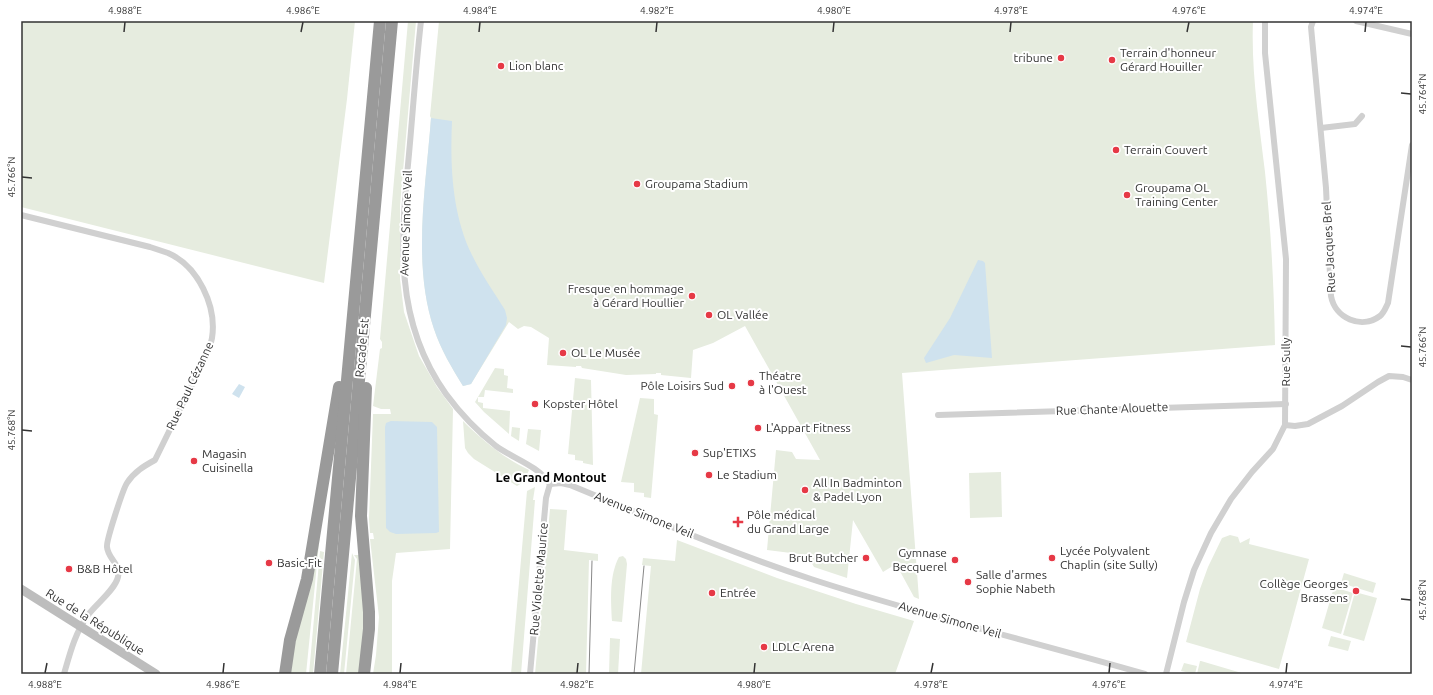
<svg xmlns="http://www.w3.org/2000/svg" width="1433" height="695" font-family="Ubuntu,sans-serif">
  <rect width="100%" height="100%" fill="#fff"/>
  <!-- green -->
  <g fill="#e6ecdf">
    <polygon points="21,21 355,21 347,99 324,283 21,207"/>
    <polygon points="408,21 416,21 400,206 400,279 404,312 419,356 437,387 453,409 450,549 396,553 392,581 392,674 373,674 376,655 379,617 370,539 374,539 373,533 370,533 369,519 373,414 391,414 390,409 381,409 373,406 380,349 382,348 382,342 380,339"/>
    <path d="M439 21H1253C1251 71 1259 122 1265 172 1271 230 1274 287 1275 345L902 373 919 599 914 597 896 564 883 572 853 520 847 578 814 567 807 555 767 550 776 450 792 452 796 459 820 460 745 326 713 343 693 350 691 378 661 375V373H656V374L626 375 582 368 581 366H576V367L547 365 549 338 531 327 524 326 518 329 509 322 471 384 463 386C452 368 441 350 434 329 412 263 426 187 431 118L430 116Z"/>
    <polygon points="495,368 504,369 504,375 508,376 507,388 513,389 513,393 485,390 484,397 478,397 478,402 483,403 483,408 510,411 509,434 484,412 475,402"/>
    <polygon points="575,378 591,380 593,465 583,463 583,461 575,460 575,455 568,454"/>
    <polygon points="640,398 654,399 654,414 658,415 651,498 644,497 644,493 634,492 634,483 621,482"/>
    <path d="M463 421C483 441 504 458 529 470L525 479 522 483 517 486 474 459 468 453 465 448Z"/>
    <polygon points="512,427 520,428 519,441 511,436"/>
    <polygon points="528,429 541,430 539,451 526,444"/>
    <polygon points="1001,472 1002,517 970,518 969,473"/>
    <polygon points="535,487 533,500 535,500 521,674 511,674 527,491"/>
    <polygon points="550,509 567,510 564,550 598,554 598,561 589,560 586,674 535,674"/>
    <polygon points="321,524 306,674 290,674 291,662"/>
    <polygon points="1230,535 1238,537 1240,543 1250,538 1249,544 1309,559 1279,669 1186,642 1200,589 1208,567 1222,538"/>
    <polygon points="677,540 777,578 856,604 914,621 895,674 641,674 651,566 642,565 643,558 675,561"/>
    <polygon points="320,551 324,552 313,674 309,674"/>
    <polygon points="352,553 355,560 344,674 340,674"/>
    <polygon points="354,555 359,555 366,608 360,674 346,674 357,559"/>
    <path d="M623 556 626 559 627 564 622 622 612 621C611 600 609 576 619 557Z"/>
    <polygon points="1344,573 1376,583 1373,593 1341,583"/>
    <polygon points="1334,587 1353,593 1341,634 1322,628"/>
    <polygon points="1355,592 1377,598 1364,641 1343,635"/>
    <polygon points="1331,636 1351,641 1348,651 1328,646"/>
    <polygon points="610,638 620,639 618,674 609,674"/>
    <polygon points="1200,661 1201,661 1245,674 1197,674"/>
    <polygon points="1184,663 1197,666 1195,674 1181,671"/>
  </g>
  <!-- water -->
  <g fill="#cfe2ee">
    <path d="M431 118 452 121C450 166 452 214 472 255 481 274 494 292 505 310L507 318 506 325 471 384 463 386C452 368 441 350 434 329 412 264 426 186 431 118Z"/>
    <polygon points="978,260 983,261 985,263 992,358 954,355 926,363 924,358 950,318"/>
    <polygon points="239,384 245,387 239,398 232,394"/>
    <polygon points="391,421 432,422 437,427 439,532 436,533 396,534 390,532 386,528 385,427 386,423"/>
  </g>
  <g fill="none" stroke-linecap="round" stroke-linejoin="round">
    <!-- street -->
    <g stroke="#d0d0d0" stroke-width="6">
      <path d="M421 21C416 65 413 110 409 154 401 239 393 320 446 394 460 413 477 431 496 446 514 459 537 465 550 484"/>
      <path d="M1313 21 1311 27 1326 188 1331 296C1335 318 1361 330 1380 316 1384 313 1386 307 1388 303L1412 145"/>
      <polyline points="1356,21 1412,34"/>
      <polyline points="1321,128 1355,124 1362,116"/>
      <path d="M21 215 150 247C156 249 162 251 168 253 198 266 217 306 212 338 211 344 208 350 206 356L155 460C144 466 134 472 127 483 123 489 106 541 107 547 108 559 121 564 118 577 115 590 96 604 88 615 75 633 70 653 64 674"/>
      <polyline points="938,415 1286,404"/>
      <polyline points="1285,425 1295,426 1308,424 1342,406 1378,382 1389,376 1403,377 1412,380"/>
      <path d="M550 484 561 483 570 485C650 518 729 552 811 579 921 615 1034 642 1145 674"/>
      <polyline points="530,674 546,498 550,484"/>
      <polyline points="1166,674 1184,602 1194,570 1211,533 1231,499 1252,472 1273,449 1285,425 1286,259 1265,53 1265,21"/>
    </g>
    <!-- secondary -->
    <polyline stroke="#bdbdbd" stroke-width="9" points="21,589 156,674"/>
    <!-- highway -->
    <g stroke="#9a9a9a" stroke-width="12">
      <polyline points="285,674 290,640 307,579 339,387"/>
      <polyline points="320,674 380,21"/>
      <polyline points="332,674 392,21"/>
      <polyline points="364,674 369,629 369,612 361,516 366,388"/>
    </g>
    <!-- tram -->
    <g stroke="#888" stroke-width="1">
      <polyline points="589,674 592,561"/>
      <polyline points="634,674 644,566"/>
    </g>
  </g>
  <!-- ticks -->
  <path fill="none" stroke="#333" stroke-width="1.5" d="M124 32 125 22M301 32 303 22M479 32 480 22M656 32 657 22M833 32 834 22M1010 32 1011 22M1187 32 1189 22M1365 32 1366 22M1401 93 1411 94M22 177 32 178M1401 346 1411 347M22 430 32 431M1401 599 1411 600M45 673 47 663M223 673 224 663M400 673 401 663M577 673 578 663M754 673 755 663M931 673 933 663M1109 673 1110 663M1286 673 1287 663"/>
  <!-- markers -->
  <g fill="#e63946" stroke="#fff" stroke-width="1.5">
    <circle cx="1061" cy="58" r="4"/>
    <circle cx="1112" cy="60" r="4"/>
    <circle cx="501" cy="66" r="4"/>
    <circle cx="1116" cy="150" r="4"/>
    <circle cx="637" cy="184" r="4"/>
    <circle cx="1127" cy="195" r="4"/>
    <circle cx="692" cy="296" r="4"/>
    <circle cx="709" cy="315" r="4"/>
    <circle cx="563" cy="353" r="4"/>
    <circle cx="751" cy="383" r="4"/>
    <circle cx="732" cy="386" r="4"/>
    <circle cx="535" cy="404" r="4"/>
    <circle cx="758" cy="428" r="4"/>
    <circle cx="695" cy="453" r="4"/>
    <circle cx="194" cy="461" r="4"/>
    <circle cx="709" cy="475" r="4"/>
    <circle cx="805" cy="490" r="4"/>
    <path d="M736 516h4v4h4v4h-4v4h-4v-4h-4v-4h4z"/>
    <circle cx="866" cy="558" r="4"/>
    <circle cx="1052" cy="558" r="4"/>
    <circle cx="955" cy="560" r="4"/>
    <circle cx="269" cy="563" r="4"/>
    <circle cx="69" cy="569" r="4"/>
    <circle cx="968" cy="582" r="4"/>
    <circle cx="1356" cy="591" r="4"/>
    <circle cx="712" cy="593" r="4"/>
    <circle cx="764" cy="647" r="4"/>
  </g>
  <g text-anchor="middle" stroke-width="4" stroke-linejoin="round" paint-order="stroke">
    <!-- poi labels -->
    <g font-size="12" fill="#333" stroke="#fff" text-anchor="start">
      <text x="1120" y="57">Terrain d'honneur<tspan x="1120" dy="14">Gérard Houiller</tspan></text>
      <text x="1053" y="62" text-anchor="end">tribune</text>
      <text x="509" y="70">Lion blanc</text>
      <text x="1124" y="154">Terrain Couvert</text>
      <text x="645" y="188">Groupama Stadium</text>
      <text x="1135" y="192">Groupama OL<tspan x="1135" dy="14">Training Center</tspan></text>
      <text x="684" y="293" text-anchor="end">Fresque en hommage<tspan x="684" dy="14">à Gérard Houllier</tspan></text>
      <text x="717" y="319">OL Vallée</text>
      <text x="571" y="357">OL Le Musée</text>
      <text x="759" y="380">Théatre<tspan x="759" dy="14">à l'Ouest</tspan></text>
      <text x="724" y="390" text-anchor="end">Pôle Loisirs Sud</text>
      <text x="543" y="408">Kopster Hôtel</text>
      <text x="766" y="432">L'Appart Fitness</text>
      <text x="703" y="457">Sup'ETIXS</text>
      <text x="202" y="458">Magasin<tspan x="202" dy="14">Cuisinella</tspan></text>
      <text x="717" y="479">Le Stadium</text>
      <text x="813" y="487">All In Badminton<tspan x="813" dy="14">&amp; Padel Lyon</tspan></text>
      <text x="747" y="519">Pôle médical<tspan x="747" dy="14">du Grand Large</tspan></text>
      <text x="1060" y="555">Lycée Polyvalent<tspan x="1060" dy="14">Chaplin (site Sully)</tspan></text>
      <text x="947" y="557" text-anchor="end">Gymnase<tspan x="947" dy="14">Becquerel</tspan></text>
      <text x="858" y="562" text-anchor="end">Brut Butcher</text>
      <text x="277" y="567">Basic-Fit</text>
      <text x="77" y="573">B&amp;B Hôtel</text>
      <text x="976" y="579">Salle d'armes<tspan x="976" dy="14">Sophie Nabeth</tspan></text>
      <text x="1348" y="588" text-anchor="end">Collège Georges<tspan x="1348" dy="14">Brassens</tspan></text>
      <text x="720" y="597">Entrée</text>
      <text x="772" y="651">LDLC Arena</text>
    </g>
    <!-- street labels -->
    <g font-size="12" fill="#333" stroke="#fff">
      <text transform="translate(406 223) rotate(-88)" y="4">Avenue Simone Veil</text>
      <text transform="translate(1329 247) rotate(-93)" y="4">Rue Jacques Brel</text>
      <text transform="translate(362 348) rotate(-85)" y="4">Rocade Est</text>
      <text transform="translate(1286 362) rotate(-90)" y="4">Rue Sully</text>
      <text transform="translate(190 386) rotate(-65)" y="4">Rue Paul Cézanne</text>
      <text transform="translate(1112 409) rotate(-2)" y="4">Rue Chante Alouette</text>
      <text transform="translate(644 515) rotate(22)" y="4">Avenue Simone Veil</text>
      <text transform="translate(539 579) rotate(-85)" y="4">Rue Violette Maurice</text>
      <text transform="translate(950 620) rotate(16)" y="4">Avenue Simone Veil</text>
      <text transform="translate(95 622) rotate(32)" y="4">Rue de la République</text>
    </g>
    <!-- neighbourhood labels -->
    <g font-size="13" font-weight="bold" fill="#000" stroke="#fff">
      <text x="551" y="482">Le Grand Montout</text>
    </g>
  </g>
  <!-- border -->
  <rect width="1433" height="695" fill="none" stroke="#ffffff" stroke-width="44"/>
  <rect x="22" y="22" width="1389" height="651" fill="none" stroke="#333" stroke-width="1.5"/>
  <g font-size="10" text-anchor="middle" fill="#333">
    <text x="125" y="14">4.988°E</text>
    <text x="303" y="14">4.986°E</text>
    <text x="480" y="14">4.984°E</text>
    <text x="657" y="14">4.982°E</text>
    <text x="834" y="14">4.980°E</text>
    <text x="1011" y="14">4.978°E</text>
    <text x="1189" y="14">4.976°E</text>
    <text x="1366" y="14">4.974°E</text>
    <text transform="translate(1422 94) rotate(-90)" y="4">45.764°N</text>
    <text transform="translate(11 177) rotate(-90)" y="4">45.766°N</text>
    <text transform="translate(1422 347) rotate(-90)" y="4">45.766°N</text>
    <text transform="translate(11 430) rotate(-90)" y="4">45.768°N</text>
    <text transform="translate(1422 600) rotate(-90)" y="4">45.768°N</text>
    <text x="45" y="688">4.988°E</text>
    <text x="223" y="688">4.986°E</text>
    <text x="400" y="688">4.984°E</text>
    <text x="577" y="688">4.982°E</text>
    <text x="754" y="688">4.980°E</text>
    <text x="931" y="688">4.978°E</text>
    <text x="1109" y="688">4.976°E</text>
    <text x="1286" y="688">4.974°E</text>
  </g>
</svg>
